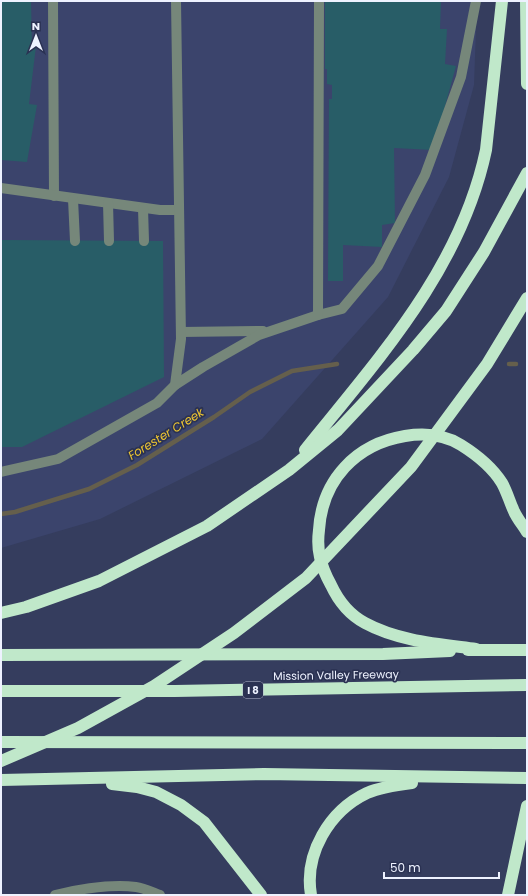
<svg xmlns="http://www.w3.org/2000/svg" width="528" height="896" font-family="Poppins,sans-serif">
  <rect width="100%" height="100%" fill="#353d5e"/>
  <!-- built -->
  <polygon fill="#3b446c" points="1,1 477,1 474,85 449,177 388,297 262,439 100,519 1,548"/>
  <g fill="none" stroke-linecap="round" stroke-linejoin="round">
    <!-- stream -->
    <g stroke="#655f4c" stroke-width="4.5">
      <polyline points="509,364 516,364"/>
      <polyline points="1,514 15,512 89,489 137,465 214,417 250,392 292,371 337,364"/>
    </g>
  </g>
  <!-- building -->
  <g fill="#285d67">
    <polygon points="1,1 31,1 32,47 36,46 29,104 37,105 27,162 1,160"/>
    <polygon points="325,1 441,1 440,29 447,29 445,64 456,66 433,150 394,148 395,223 382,225 382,247 343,245 343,281 328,281 329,99 332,99 332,85 327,84 327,69 325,69"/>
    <polygon points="1,240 163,241 164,377 22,447 1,447"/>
  </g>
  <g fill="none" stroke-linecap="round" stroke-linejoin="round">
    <!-- minor -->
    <g stroke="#76877a" stroke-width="10">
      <polyline points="53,1 54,196"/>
      <polyline points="1,188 160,210 179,210"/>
      <polyline points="73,199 75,241"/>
      <polyline points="108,203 109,241"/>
      <polyline points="143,208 144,241"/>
      <polyline points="318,315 342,309 378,266 425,175 461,77 476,1"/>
      <polyline points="181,332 263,331"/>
      <polyline points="175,385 203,367 259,335 318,315 319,1"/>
      <polyline points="1,472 58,459 157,403 175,385 181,339 176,1"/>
      <path d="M55 895C80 889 110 884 136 887 144 888 152 892 160 895"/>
    </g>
    <!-- highway -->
    <g stroke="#c0e8ca" stroke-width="12">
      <polyline points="526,1 527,84"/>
      <path d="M305 450C378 359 461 269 486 150L502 1"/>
      <polyline points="1,613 26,607 99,581 207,526 289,470 338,430 413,350 446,311 484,252 527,173"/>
      <path d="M476 649C439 644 398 641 365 623 350 615 338 600 331 585 326 576 322 567 320 557 318 549 318 538 319 530 322 480 356 444 405 436 424 433 445 435 461 445 477 455 492 467 502 483 507 492 509 500 513 509 516 517 522 524 527 532"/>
      <polyline points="468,650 527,650"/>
      <polyline points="1,655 383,654 450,651"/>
      <polyline points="1,691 175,691 527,685"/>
      <polyline points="1,742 527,743"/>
      <polyline points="1,780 264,774 527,778"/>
      <polyline points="112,784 137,787 156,792 181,805 204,822 261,895"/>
      <path d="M311 895C304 854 329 811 367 793 381 787 396 785 412 783"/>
      <polyline points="508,895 527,806"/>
    </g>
    <!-- highway-bridge -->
    <polyline stroke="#c0e8ca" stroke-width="12" points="1,761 78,728 154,686 234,633 306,578 411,467 487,364 527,298"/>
  </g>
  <g text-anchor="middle" stroke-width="3.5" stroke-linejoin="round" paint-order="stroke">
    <!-- shield labels -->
    <rect fill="#2b3253" stroke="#b4b8cb" stroke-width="1" x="243" y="682" width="20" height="16" rx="3"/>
    <g font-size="10" font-weight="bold" fill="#eef2ff">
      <text x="253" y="694">I 8</text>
    </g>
    <!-- street labels -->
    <g font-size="11" fill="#eef2ff" stroke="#2b3253">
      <text transform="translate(336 675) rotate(-1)" y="4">Mission Valley Freeway</text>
    </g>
    <!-- water labels -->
    <g font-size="12" font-style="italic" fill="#edc531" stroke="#2b3253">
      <text transform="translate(166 434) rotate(-32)" y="4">Forester Creek</text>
    </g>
  </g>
  <!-- border -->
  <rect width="528" height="896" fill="none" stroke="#eef2ff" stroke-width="4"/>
  <!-- north arrow -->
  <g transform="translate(36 36)" stroke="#2b3253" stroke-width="3" paint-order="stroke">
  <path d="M0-3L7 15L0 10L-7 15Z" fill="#eef2ff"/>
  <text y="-6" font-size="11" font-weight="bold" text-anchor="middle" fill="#eef2ff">N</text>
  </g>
  <!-- scale -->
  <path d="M384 872v6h115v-6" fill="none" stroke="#eef2ff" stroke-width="2"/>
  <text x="390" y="872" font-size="12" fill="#eef2ff" stroke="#2b3253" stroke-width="3" paint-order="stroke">50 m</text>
</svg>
